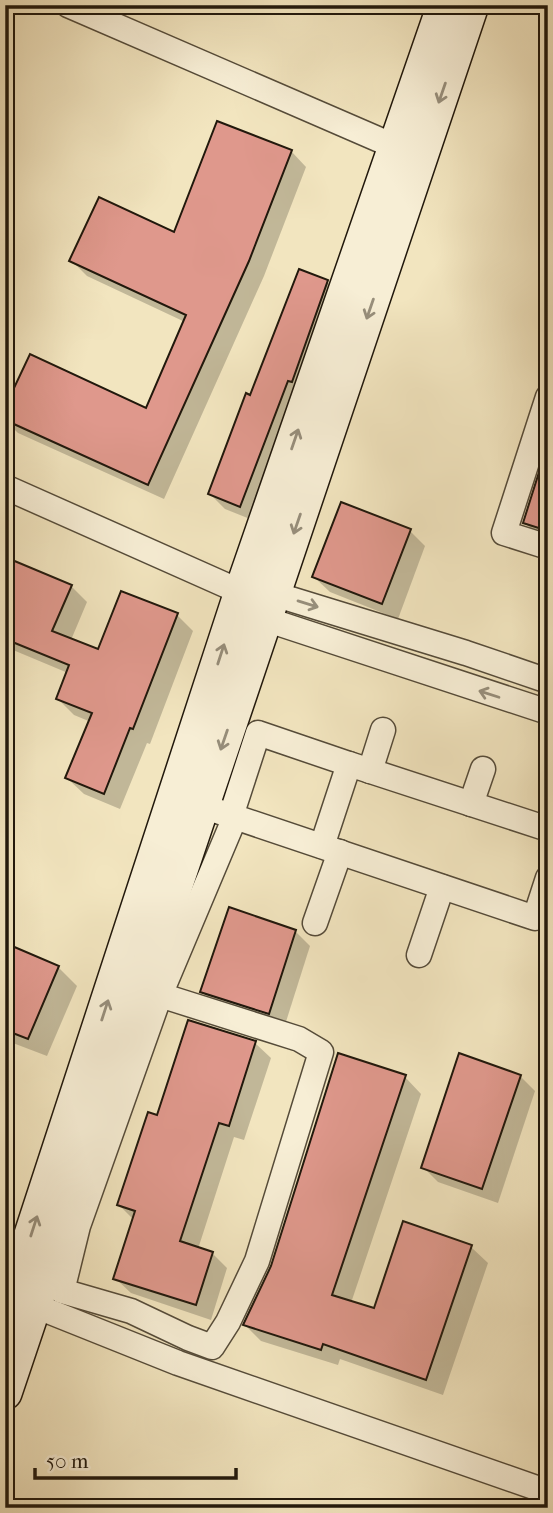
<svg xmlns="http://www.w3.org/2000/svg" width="553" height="1513" font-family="'IM FELL French Canon',serif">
  <rect width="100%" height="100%" fill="#f2e5bf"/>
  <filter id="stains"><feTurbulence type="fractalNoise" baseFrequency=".00286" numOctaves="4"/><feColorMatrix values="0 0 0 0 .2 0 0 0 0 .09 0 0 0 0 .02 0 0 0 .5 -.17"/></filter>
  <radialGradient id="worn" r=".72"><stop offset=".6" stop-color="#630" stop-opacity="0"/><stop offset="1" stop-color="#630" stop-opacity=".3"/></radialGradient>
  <!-- shadow -->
  <g fill="#0003">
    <polygon points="291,151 306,167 264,276 164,499 18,433 5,420 5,412 147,410 185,322 87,276 71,260 175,235"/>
    <polygon points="300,271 327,282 343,297 255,521 225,509 210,494 251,397"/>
    <polygon points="548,452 548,541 540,538 525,523"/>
    <polygon points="410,531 425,546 398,619 330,592 314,577"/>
    <polygon points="5,559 71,586 87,602 71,640 99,651 122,593 177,615 193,631 150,744 147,743 120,809 84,794 67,778 91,722 74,715 58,699 68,673 13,650 5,668"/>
    <polygon points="295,931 310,946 284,1028 218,1007 202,992"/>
    <polygon points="5,945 58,967 77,986 47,1056 5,1040"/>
    <polygon points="255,1043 271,1058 244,1140 234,1137 198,1249 212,1253 227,1268 211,1320 131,1293 115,1278 134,1220 119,1205 158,1117"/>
    <polygon points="520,1076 535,1091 498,1203 438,1182 423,1167"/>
    <polygon points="405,1077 421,1094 351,1303 375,1311 471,1247 488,1263 443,1395 340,1359 338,1365 261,1341 245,1325"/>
  </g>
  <!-- building -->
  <g fill="#df988c" stroke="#21180c" stroke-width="2">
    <polygon points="217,121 292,150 249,261 148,485 5,420 5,407 30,354 146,408 186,315 69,261 99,197 174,232"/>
    <polygon points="299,269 328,280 292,382 288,381 240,507 208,494 246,393 250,395"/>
    <polygon points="546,450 548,450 548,531 523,523"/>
    <polygon points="341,502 411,529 382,604 312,577"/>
    <polygon points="5,557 72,585 52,631 98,649 121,591 178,613 133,729 130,728 104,794 65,778 92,713 56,699 69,665 5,639"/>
    <polygon points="229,907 296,930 269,1014 200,992"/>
    <polygon points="5,943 59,966 28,1039 5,1030"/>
    <polygon points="188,1020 256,1041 229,1126 219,1123 180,1241 213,1252 196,1305 113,1279 135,1211 117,1205 148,1112 157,1115"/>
    <polygon points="338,1053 406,1075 332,1295 374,1308 403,1221 472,1245 426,1380 323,1344 321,1350 243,1325 271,1266"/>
    <polygon points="459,1053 521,1075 482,1189 421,1168"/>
  </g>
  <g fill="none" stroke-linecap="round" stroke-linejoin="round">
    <defs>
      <g id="street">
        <polyline points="68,5 396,147"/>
        <polyline points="548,397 504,533 548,547"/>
        <polyline points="5,487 241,592 274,594 466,653 548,681"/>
        <polyline points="255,609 265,619 548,712"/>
        <polyline points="370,771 383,730"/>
        <polyline points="471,804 483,769"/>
        <polyline points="202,806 535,918 548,878"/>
        <polyline points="231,816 258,733 349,764"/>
        <polyline points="322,846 349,764 548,829"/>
        <polyline points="315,923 340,852"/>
        <polyline points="419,955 442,887"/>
        <polygon points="160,995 299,1039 321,1052 257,1261 228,1322 212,1347 188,1338 131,1311 62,1291 78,1226"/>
        <polyline points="160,995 235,817"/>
        <polyline points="18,1299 178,1363 548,1492"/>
      </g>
      <g id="secondary">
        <polyline points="5,1314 241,592 444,5"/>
        <polyline points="5,1393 472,5"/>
      </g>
    </defs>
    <!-- street casing -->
    <use href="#street" stroke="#554b39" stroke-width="27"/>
    <!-- secondary casing -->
    <use href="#secondary" stroke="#21180c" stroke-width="36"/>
    <!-- street -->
    <use href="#street" stroke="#f7eed5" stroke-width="24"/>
    <!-- secondary -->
    <use href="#secondary" stroke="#f7eed5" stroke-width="33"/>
  </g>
  <!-- one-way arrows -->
  <defs><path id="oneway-shaft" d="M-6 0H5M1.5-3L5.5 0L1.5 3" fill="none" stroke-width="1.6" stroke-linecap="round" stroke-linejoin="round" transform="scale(1.75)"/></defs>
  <g stroke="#978e7b">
    <use href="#oneway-shaft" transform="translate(442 93) rotate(109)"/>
    <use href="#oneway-shaft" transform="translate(370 309) rotate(109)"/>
    <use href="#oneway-shaft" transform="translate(295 439) rotate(-71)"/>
    <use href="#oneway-shaft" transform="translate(297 524) rotate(109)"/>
    <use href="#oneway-shaft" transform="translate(308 604) rotate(17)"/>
    <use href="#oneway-shaft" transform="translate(221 654) rotate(-72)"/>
    <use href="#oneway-shaft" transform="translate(489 694) rotate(-162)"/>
    <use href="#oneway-shaft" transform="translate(224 740) rotate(109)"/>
    <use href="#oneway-shaft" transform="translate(105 1010) rotate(-72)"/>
    <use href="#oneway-shaft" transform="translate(34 1226) rotate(-72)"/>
  </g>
  <!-- margin -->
  <rect width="553" height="1513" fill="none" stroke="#f2e5bf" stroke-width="28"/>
  <rect x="7" y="7" width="539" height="1499" fill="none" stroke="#21180c" stroke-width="3.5"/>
  <rect x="14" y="14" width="525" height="1485" fill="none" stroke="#21180c" stroke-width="2"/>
  <!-- scale -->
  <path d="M35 1468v10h201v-10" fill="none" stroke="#21180c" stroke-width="3.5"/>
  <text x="46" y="1468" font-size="21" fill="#21180c" stroke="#f7eed5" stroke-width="5" paint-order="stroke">50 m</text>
  <rect width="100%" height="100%" filter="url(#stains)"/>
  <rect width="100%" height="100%" fill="url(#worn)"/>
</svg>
